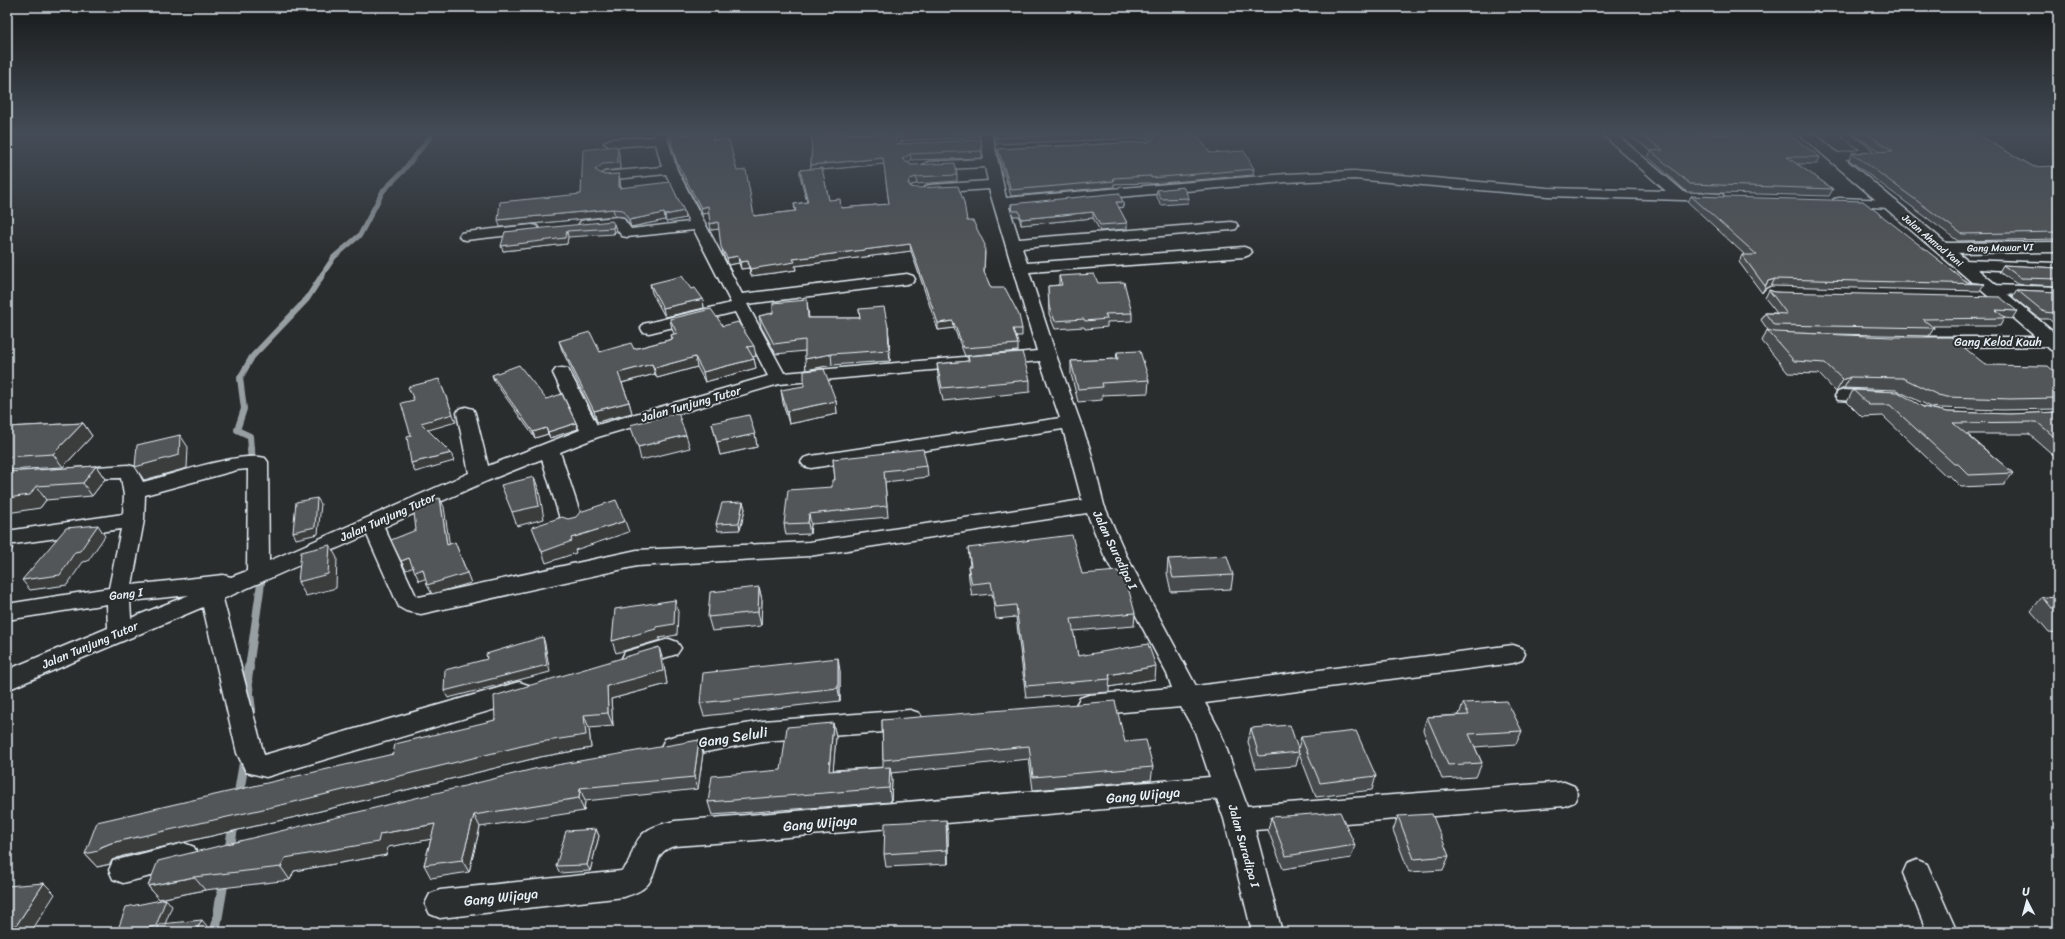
<svg xmlns="http://www.w3.org/2000/svg" width="2065" height="939" font-family="Sriracha,sans-serif">
  <rect width="100%" height="100%" fill="#2a2d2e"/>
  <filter id="ink" filterUnits="userSpaceOnUse"><feTurbulence type="fractalNoise" baseFrequency=".025" numOctaves="2"/><feDisplacementMap in="SourceGraphic" scale="8" xChannelSelector="R" yChannelSelector="G"/><feConvolveMatrix kernelMatrix="1 2 1 2 8 2 1 2 1" color-interpolation-filters="sRGB"/></filter>
  <g filter="url(#ink)">
    <g fill="none" stroke-linecap="round" stroke-linejoin="round">
      <!-- stream-far3 -->
      <polyline stroke="#989fa3" stroke-width="5" points="322,275 334,257 360,235 383,191 403,171 431,136 430,134"/>
      <!-- stream-far2 -->
      <polyline stroke="#989fa3" stroke-width="6" points="251,450 250,436 237,430 244,409 240,378 252,357 307,299 323,274"/>
      <!-- stream-far1 -->
      <g stroke="#989fa3" stroke-width="8">
        <polyline points="251,449 252,465"/>
        <polyline points="249,668 261,583 260,573"/>
      </g>
      <!-- stream -->
      <g stroke="#989fa3" stroke-width="10">
        <polyline points="249,667 247,679 251,710"/>
        <polyline points="238,798 245,757"/>
        <polyline points="229,852 234,822"/>
        <polyline points="215,932 224,880"/>
      </g>
      <defs>
        <polyline id="service" points="1836,157 1869,152 1845,134"/>
        <g id="minor">
          <path d="M654 134H666L677 170 742 294 907 274 913 276 915 279 913 282 907 284 747 304 784 373 964 357 970 358 973 362 970 366 964 367 779 384 598 437 560 452 583 522 579 527 572 529 565 527 561 522 542 459 487 481 384 527 416 596 419 597 637 550 809 542 1082 500 1063 429 811 468 804 466 801 462 804 458 811 456 1060 418 1040 361 995 365 989 364 986 360 989 356 995 355 1037 351 989 189 931 193 926 192 924 189 926 186 931 185 988 181 985 167 928 170 921 166 928 162 984 159 980 134H992L1006 198 1286 174 1354 171 1548 188 1666 191 1602 134H1616L1684 192 1722 194 1724 197 1722 200 1717 201 1548 196 1354 179 1286 182 1009 207 1019 239 1231 222 1236 223 1238 226 1236 229 1231 230 1022 248 1027 263 1244 247 1249 249 1252 252 1249 255 1244 257 1029 272 1056 355 1090 449 1104 505 1126 555 1196 686 1513 645 1522 648 1525 654 1522 660 1513 663 1205 703 1220 731 1247 806 1564 782 1574 786 1578 794 1574 802 1564 806 1255 830 1282 932H1252L1224 819 1217 799 755 840 675 846C653 851 660 868 648 884 642 891 633 894 624 897L440 918 430 914 425 904 430 894 440 890 621 871C628 866 629 861 632 853 640 829 653 826 675 821L1210 777 1195 732 1181 707 1089 715 1080 712 1076 705 1080 698 1089 695 1172 688 1167 674 1104 555 1087 513 809 556 637 566 421 614 406 611 399 607 367 535 223 599 264 755 519 682 528 685 531 692 528 699 519 702 266 777 246 772 237 753 203 607 7 690V670L108 628 107 604 7 620V604L109 588 121 529 7 545V531L123 514 124 495 121 478 73 479 66 477 63 473 66 469 128 465 135 467 143 482C171 475 240 451 265 458L268 462 269 561 469 473 457 413 459 409 466 407 473 409 475 413 488 466 580 430 553 373 556 369 562 368 568 369 597 425 768 376 735 312 649 333 643 332 641 328 643 324 731 303 694 230 627 237 622 236 614 226 586 228 581 227 579 224 581 221 586 220 618 217 623 218 631 229 689 222 666 174 605 180 598 176 605 172 662 167 656 144 610 147 604 143 610 139 654 137ZM248 469 247 571 231 577 223 575 132 585 144 520 145 495 237 470ZM189 595 131 618 130 601Z"/>
          <polygon points="1839,198 1891,200 1896,201 1898,204 1896,207 1891,208 1834,205 1832,202 1834,199"/>
          <polygon points="532,225 537,226 539,229 537,232 466,240 461,239 459,236 461,233 466,232"/>
          <polygon points="2058,242 2058,252 1942,253 1937,251 1934,248 1937,245 1942,243"/>
          <polygon points="1963,260 2058,263 2058,273 1958,268 1955,265 1958,262"/>
          <polygon points="1991,285 2058,287 2058,297 1985,293 1983,290 1985,287"/>
          <polygon points="1931,337 2053,337 2058,338 2058,346 1931,347 1925,346 1922,342 1925,338"/>
          <polygon points="1844,390 1883,392 1886,396 1883,400 1877,402 1838,400 1835,396 1838,392"/>
          <polygon points="669,639 677,642 681,648 677,654 634,667 625,664 622,658 625,652"/>
          <polygon points="910,710 919,713 923,720 919,727 910,730 763,741 674,758 665,755 661,747 665,739 674,736 763,721"/>
          <polygon points="184,843 194,847 198,856 194,865 123,883 113,879 109,870 113,861"/>
          <polygon points="1917,860 1927,864 1957,932 1927,932 1903,873 1907,864"/>
        </g>
        <polygon id="secondary" points="1799,134 1815,134 2058,336 2058,352 2051,350"/>
      </defs>
      <!-- service casing -->
      <use href="#service" stroke="#e8f1f8" stroke-width="9"/>
      <!-- minor casing -->
      <use href="#minor" stroke="#e8f1f8" stroke-width="3"/>
      <!-- secondary casing -->
      <use href="#secondary" stroke="#e8f1f8" stroke-width="3"/>
      <!-- service -->
      <use href="#service" stroke="#2a2d2e" stroke-width="7"/>
      <!-- minor -->
      <use href="#minor" fill="#2a2d2e" fill-rule="evenodd"/>
      <!-- secondary -->
      <use href="#secondary" fill="#2a2d2e" fill-rule="evenodd"/>
    </g>
    <!-- wall -->
    <g fill="#474b4d" stroke="#e8f1f8" fill-rule="evenodd">
      <path d="M666 134H716L715 140 737 171 754 216 795 211 794 204 807 202 800 176V170L811 169V165L812 134H979L978 137 902 141 898 144 982 151V158L911 160 907 163 911 165 957 175V181L917 184 911 185 910 186 967 221 985 252 984 273 991 288 1022 329V336H1016L1018 344V351L965 356 954 328 938 330 911 251 795 266 796 270 751 276 749 268 741 269 739 263 728 265 723 254 719 229 711 230 709 213 702 214 678 169 673 153 672 143H670ZM884 164 889 204 841 208 829 200 822 170Z"/>
      <polygon points="993,134 1196,134 1210,153 1254,169 1253,175 1151,184 1150,183 1114,184 1114,187 1011,196 998,155 998,149 1149,142 1151,140 1148,138 996,144"/>
      <polygon points="1627,134 1755,134 1757,136 1820,157 1817,164 1797,164 1833,189 1829,196 1687,192 1648,157 1651,151"/>
      <polygon points="1853,134 1976,134 2034,167 2058,168 2058,239 1958,241 1849,160 1852,153 1880,152"/>
      <polygon points="617,146 619,153 620,169 604,171 601,173 604,175 619,174 620,180 621,188 684,211 685,218 666,222 665,220 631,227 624,217 615,216 500,227 581,194"/>
      <polygon points="1157,190 1189,198 1188,203 1161,205 1156,195"/>
      <polygon points="1691,196 1967,282 1985,284 1980,291 1771,286 1765,289 1762,293 1739,262 1742,255 1745,255 1688,202"/>
      <polygon points="1123,202 1123,207 1119,208 1127,223 1127,229 1100,231 1093,218 1021,225 1019,216 1013,216 1011,210 1011,204"/>
      <polygon points="614,224 616,230 614,234 568,237 567,244 503,251 505,232"/>
      <polygon points="2003,265 2058,268 2058,286 2017,284 1999,272"/>
      <polygon points="1059,276 1098,283 1132,313 1132,321 1107,322 1107,327 1085,329 1084,327 1055,329 1049,314 1048,286 1059,285"/>
      <polygon points="650,284 691,289 703,299 704,308 665,317 652,293"/>
      <polygon points="1769,290 1775,292 2017,311 2012,319 2004,318 2000,326 1933,326 1934,328 1929,336 1787,333 1986,365 2058,375 2058,409 2002,410 1940,408 1931,407 1896,390 1844,388 1836,392 1819,374 1788,373 1762,341 1767,330 1768,330 1761,320 1765,313 1777,313 1765,298"/>
      <polygon points="2017,290 2058,292 2058,327 2049,319 2040,319 2013,297"/>
      <polygon points="807,300 809,318 860,318 859,309 888,327 889,338 890,361 832,365 806,370 805,351 776,354 761,327 759,316 773,313"/>
      <polygon points="670,319 723,326 754,346 756,356 753,357 754,359 756,368 705,382 697,367 657,378 655,374 622,383 629,402 632,413 597,422 562,350 559,341 600,352 634,349 672,339 671,335 674,334 672,329"/>
      <polygon points="1117,352 1149,380 1148,393 1102,395 1102,400 1078,402 1071,374 1071,361 1116,359"/>
      <polygon points="968,356 1030,380 1030,392 943,401 938,376 937,364 968,361"/>
      <polygon points="492,375 546,399 578,429 550,438 548,434 535,438 494,381"/>
      <polygon points="781,390 836,401 837,414 789,424 783,403"/>
      <polygon points="1853,390 1947,412 2010,414 2058,412 2058,459 2029,434 1967,434 2013,473 2004,485 1961,487 1950,476 1946,476 1883,416 1862,417 1847,402"/>
      <polygon points="83,423 92,436 63,467 7,470 7,427"/>
      <polygon points="712,423 755,434 757,447 720,455"/>
      <polygon points="833,459 927,466 928,477 885,482 888,517 811,524 810,534 786,535 784,524 832,487 835,480"/>
      <polygon points="96,466 105,479 92,496 46,500 40,508 7,472"/>
      <polygon points="743,502 745,509 740,530 718,531 716,524"/>
      <polygon points="968,548 1082,574 1135,613 1134,626 1073,631 1078,656 1155,679 1109,687 1109,692 1026,698 1016,617 996,619 992,594 972,596 969,579 968,566 970,566"/>
      <polygon points="1168,559 1233,575 1231,589 1171,592 1167,573"/>
      <polygon points="759,587 762,600 761,626 712,631 708,617"/>
      <polygon points="2042,597 2058,598 2058,633 2049,632 2031,611"/>
      <polygon points="663,660 667,684 611,699 613,726 589,728 591,748 540,757 300,816 123,856 112,860 110,864 97,867 85,854 393,754 495,720"/>
      <polygon points="840,671 840,701 704,716 700,703"/>
      <polygon points="1463,703 1522,731 1516,744 1475,747 1482,763 1476,777 1442,779 1423,730 1427,717 1459,715"/>
      <polygon points="882,720 1125,742 1153,767 1151,780 1033,790 1029,759 891,773 892,780 891,802 712,815 708,802 781,770 833,723 836,737 833,770 883,767 883,760"/>
      <polygon points="1251,728 1298,749 1301,737 1376,776 1372,790 1316,797 1299,753 1296,766 1256,769 1248,742"/>
      <polygon points="699,740 703,753 698,789 585,801 584,811 480,827 469,872 431,878 424,865 431,839 388,847 386,855 294,871 290,880 205,890 159,899 148,886"/>
      <polygon points="1398,816 1449,856 1443,870 1409,872 1393,830"/>
      <polygon points="1271,817 1355,845 1351,858 1283,869 1268,830"/>
      <polygon points="596,829 599,836 590,871 560,873 556,866"/>
      <polygon points="948,833 948,864 886,867 884,854"/>
    </g>
    <!-- shaded-wall -->
    <g fill="#3a3d3e" stroke="#e8f1f8">
      <polygon points="714,134 716,134 714,147 712,140"/>
      <polygon points="902,135 902,141 896,146 895,139"/>
      <polygon points="617,146 619,153 620,169 604,171 597,177 595,170"/>
      <polygon points="910,154 911,160 903,165 902,159"/>
      <polygon points="883,158 884,164 811,171 811,165"/>
      <polygon points="619,174 620,180 621,195 619,188"/>
      <polygon points="916,177 917,184 911,185 909,190 908,183 910,179"/>
      <polygon points="1116,202 1123,202 1123,207 1116,208"/>
      <polygon points="708,206 709,213 702,214 701,208"/>
      <polygon points="613,209 615,216 500,227 498,220"/>
      <polygon points="684,211 685,218 666,222 665,215"/>
      <polygon points="1093,212 1093,218 1021,225 1021,219"/>
      <polygon points="664,213 665,220 631,227 629,220"/>
      <polygon points="718,222 719,229 711,230 710,224"/>
      <polygon points="614,224 616,230 614,234 613,228"/>
      <polygon points="567,231 568,237 567,244 503,251 501,246"/>
      <polygon points="910,244 911,251 795,266 796,270 751,276 750,269 793,259"/>
      <polygon points="738,256 739,263 728,265 727,258"/>
      <polygon points="748,261 749,268 741,269 740,262"/>
      <polygon points="1775,279 1771,286 1765,289 1762,293 1768,281"/>
      <polygon points="703,299 704,308 665,317 663,308"/>
      <polygon points="953,321 954,328 938,330 938,323"/>
      <polygon points="888,327 889,338 890,361 889,350"/>
      <polygon points="831,354 832,365 806,370 805,359"/>
      <polygon points="695,357 697,367 657,378 654,368"/>
      <polygon points="754,359 756,368 705,382 703,372"/>
      <polygon points="652,364 655,374 621,383 618,373"/>
      <polygon points="1850,377 1844,388 1836,392 1843,380"/>
      <polygon points="442,387 456,422 425,431 421,423"/>
      <polygon points="836,401 837,414 789,424 787,411"/>
      <polygon points="629,402 632,413 597,422 594,411"/>
      <polygon points="83,423 92,436 63,467 53,454"/>
      <polygon points="576,423 578,429 550,438 548,432"/>
      <polygon points="546,428 548,434 535,438 533,432"/>
      <polygon points="755,434 757,447 720,455 717,442"/>
      <polygon points="180,435 188,447 187,468 144,480 135,467"/>
      <polygon points="686,435 690,448 641,460 638,447"/>
      <polygon points="451,453 454,461 415,472 411,463"/>
      <polygon points="96,466 105,479 92,496 83,483"/>
      <polygon points="534,477 539,490 544,519 517,526 512,512"/>
      <polygon points="36,486 46,500 40,508 7,513 7,498"/>
      <polygon points="317,498 321,504 318,534 296,539 293,532"/>
      <polygon points="440,498 444,507 451,554 447,545"/>
      <polygon points="743,502 745,509 740,530 739,523"/>
      <polygon points="809,514 811,524 810,534 808,523"/>
      <polygon points="625,521 629,532 575,550 576,553 546,563 542,552 571,538"/>
      <polygon points="98,525 105,536 88,561 83,562 67,585 30,590 22,580 75,552"/>
      <polygon points="7,541 13,548 7,557"/>
      <polygon points="455,542 471,583 432,594 427,585"/>
      <polygon points="330,545 337,558 336,588 306,596 298,582"/>
      <polygon points="409,558 414,567 406,570 401,561"/>
      <polygon points="423,569 427,578 419,581 415,572"/>
      <polygon points="759,587 762,600 761,626 758,612"/>
      <polygon points="675,600 678,612 677,635 659,638 660,640 616,653 612,641 656,627"/>
      <polygon points="543,637 545,644 550,672 448,698 444,691"/>
      <polygon points="659,647 663,660 667,684 611,699 613,726 608,713 607,686"/>
      <polygon points="838,658 840,671 840,701 838,688"/>
      <polygon points="1156,666 1155,679 1109,687 1110,679 1109,675"/>
      <polygon points="584,715 589,728 591,748 540,757 300,816 123,856 112,860 110,864 97,867 85,854 111,843"/>
      <polygon points="833,723 836,737 832,784 829,771"/>
      <polygon points="699,740 703,753 698,789 694,777"/>
      <polygon points="890,767 892,780 891,802 889,788"/>
      <polygon points="580,788 585,801 584,811 579,798"/>
      <polygon points="474,815 480,827 469,872 462,860"/>
      <polygon points="946,820 948,833 948,864 947,850"/>
      <polygon points="435,824 443,837 388,847 386,855 294,871 290,880 281,867 285,858 380,834"/>
      <polygon points="596,829 599,836 590,871 587,865"/>
      <polygon points="194,877 205,890 159,899 148,886"/>
      <polygon points="44,883 55,894 31,932 12,932"/>
      <polygon points="166,899 172,906 162,932 127,932"/>
      <polygon points="202,920 212,932 195,932"/>
    </g>
    <!-- building -->
    <g fill="#535759" stroke="#e8f1f8">
      <polygon points="668,134 714,134 712,140 729,140 737,171 746,170 754,216 796,211 794,204 808,202 800,170 822,168 829,200 840,199 841,208 889,204 883,158 811,165 812,134 907,134 902,135 895,139 897,144 981,140 982,151 910,154 902,159 911,165 955,163 957,175 916,177 910,179 908,183 911,187 917,188 958,186 964,202 967,221 973,221 985,245 984,272 991,288 1005,288 1019,315 1022,329 1013,329 1018,344 964,348 953,321 938,323 910,244 793,259 795,262 750,269 748,261 740,262 738,256 727,258 721,247 718,222 710,224 708,206 701,208 677,163 672,146 671,136 669,137"/>
      <polygon points="995,134 1083,134 996,138"/>
      <polygon points="1153,134 1196,134 1210,153 1244,151 1254,169 1151,178 1151,176 1113,178 1114,181 1011,190 998,149 1149,142 1156,136"/>
      <polygon points="1639,134 1755,134 1757,136 1790,135 1820,157 1787,157 1833,189 1690,184 1651,151 1663,150"/>
      <polygon points="1867,134 1976,134 2034,167 2054,166 2058,168 2058,191 2053,191 2058,194 2058,232 1962,234 1852,153 1893,151"/>
      <polygon points="617,146 618,163 603,164 595,170 604,175 619,174 619,188 670,182 684,211 665,215 664,213 629,220 623,210 613,209 498,220 500,202 581,194 583,150"/>
      <polygon points="1183,187 1189,198 1161,199 1157,190"/>
      <polygon points="1119,193 1123,202 1116,202 1127,223 1100,225 1093,212 1021,219 1019,211 1013,211 1011,204"/>
      <polygon points="1691,196 1863,201 1967,282 1985,284 1775,279 1768,281 1765,286 1742,255 1757,255"/>
      <polygon points="612,221 614,224 613,228 567,231 565,238 501,246 505,232"/>
      <polygon points="2003,265 2058,268 2058,279 2021,278"/>
      <polygon points="1094,274 1098,283 1124,282 1132,313 1105,314 1107,319 1085,321 1084,319 1055,321 1049,306 1048,286 1062,285 1059,276"/>
      <polygon points="682,276 691,289 695,288 703,299 663,308 650,284"/>
      <polygon points="1769,290 1775,292 2000,297 2017,311 1996,310 2005,318 1923,319 1934,328 1774,325 1765,313 1787,314"/>
      <polygon points="2017,290 2058,292 2058,317 2053,313 2044,312"/>
      <polygon points="807,300 808,318 860,318 859,309 884,307 888,327 889,350 831,354 805,359 805,340 774,344 759,316 773,313 773,303"/>
      <polygon points="711,309 723,326 738,322 754,346 747,347 754,359 703,372 695,357 654,368 652,364 618,373 629,402 594,411 559,341 590,332 600,352 631,343 634,349 673,339 671,335 677,333 670,319"/>
      <polygon points="1767,330 1775,332 1891,337 1951,337 1986,365 2048,366 2058,375 2058,398 2010,399 1947,397 1938,395 1903,378 1850,377 1843,380 1825,363 1794,361"/>
      <polygon points="1140,351 1149,380 1102,383 1103,387 1078,389 1071,361 1118,359 1117,352"/>
      <polygon points="1022,352 1030,380 942,388 937,364 969,361 968,356"/>
      <polygon points="519,365 546,399 562,394 576,423 548,432 546,428 533,432 492,375"/>
      <polygon points="824,369 836,401 787,411 781,390 804,386 804,371"/>
      <polygon points="439,379 453,414 421,423 451,453 411,463 407,437 411,436 401,403 414,400 408,387"/>
      <polygon points="1853,390 1898,392 1923,407 1947,412 2010,414 2058,412 2058,440 2037,422 1953,423 2013,473 1969,475 1958,464 1954,464 1890,405 1869,405"/>
      <polygon points="678,413 686,435 638,447 630,425"/>
      <polygon points="749,415 755,434 717,442 712,423"/>
      <polygon points="83,423 53,454 7,457 7,427"/>
      <polygon points="180,435 179,455 135,467 137,445"/>
      <polygon points="923,449 927,466 884,471 887,506 809,514 808,523 784,524 788,490 832,487 832,480 835,480 833,459"/>
      <polygon points="96,466 83,483 36,486 30,495 7,498 7,472"/>
      <polygon points="534,477 539,506 512,512 501,485"/>
      <polygon points="317,498 315,527 293,532 296,502"/>
      <polygon points="440,498 447,545 455,542 467,573 427,585 423,569 415,572 409,558 401,561 391,540 416,530 413,505"/>
      <polygon points="616,500 625,521 571,538 572,541 542,552 532,527 562,517 568,519 576,517 580,512"/>
      <polygon points="743,502 739,523 716,524 722,503"/>
      <polygon points="98,525 80,551 75,552 60,575 22,580 66,528"/>
      <polygon points="1072,535 1082,574 1118,571 1129,591 1135,613 1071,619 1078,656 1148,644 1156,666 1109,675 1110,679 1026,686 1016,605 996,607 991,582 972,584 968,566 971,566 968,548"/>
      <polygon points="330,545 328,574 298,582 301,552"/>
      <polygon points="1227,556 1233,575 1173,578 1168,559"/>
      <polygon points="759,587 758,612 708,617 710,592"/>
      <polygon points="2042,597 2058,598 2058,617"/>
      <polygon points="675,600 674,624 656,627 656,629 612,641 615,609"/>
      <polygon points="543,637 547,665 444,691 445,670 487,659 486,654"/>
      <polygon points="659,647 663,671 607,686 608,713 584,715 586,735 534,743 290,803 111,843 101,847 98,851 85,854 97,822 393,754 395,744 495,720 494,696"/>
      <polygon points="838,658 838,688 700,703 703,673"/>
      <polygon points="1115,701 1125,742 1146,740 1153,767 1033,777 1029,746 883,760 882,720"/>
      <polygon points="1507,701 1522,731 1469,734 1482,763 1448,765 1427,717 1469,715 1463,703"/>
      <polygon points="833,723 829,771 890,767 889,788 708,802 712,776 781,770 787,727"/>
      <polygon points="1290,725 1299,752 1259,756 1251,728"/>
      <polygon points="1356,731 1376,776 1320,783 1301,737"/>
      <polygon points="699,740 694,777 580,788 579,798 474,815 462,860 424,865 435,824 380,834 378,842 285,858 281,867 194,877 148,886 158,861 534,769"/>
      <polygon points="1340,812 1355,845 1286,856 1271,817"/>
      <polygon points="1432,814 1449,856 1414,859 1398,816"/>
      <polygon points="946,820 947,850 884,854 885,823"/>
      <polygon points="596,829 587,865 556,866 566,831"/>
      <polygon points="44,883 12,932 7,932 7,886"/>
      <polygon points="166,899 156,926 127,932 117,932 126,907"/>
      <polygon points="202,920 195,932 155,932 160,924"/>
    </g>
  </g>
  <!-- sky -->
  <linearGradient id="sky" x2="0" y2="1"><stop stop-color="#171919"/><stop offset="0.5" stop-color="#444c57"/><stop offset="1" stop-color="#444c57" stop-opacity="0"/></linearGradient>
  <rect width="2065" height="266" fill="url(#sky)"/>
  <g text-anchor="middle" stroke-width="4" stroke-linejoin="round" paint-order="stroke">
    <!-- far-street labels -->
    <g font-size="10" fill="#e8f1f8" stroke="#2a2d2e">
      <text transform="translate(1933 240) rotate(40)" y="4">Jalan Ahmad Yani</text>
      <text transform="translate(2000 247) rotate(-1)" y="4">Gang Mawar VI</text>
    </g>
    <!-- street labels -->
    <g font-size="12" fill="#e8f1f8" stroke="#2a2d2e">
      <text x="1998" y="346">Gang Kelod Kauh</text>
      <text transform="translate(691 404) rotate(-16)" y="4">Jalan Tunjung Tutor</text>
      <text transform="translate(388 517) rotate(-24)" y="4">Jalan Tunjung Tutor</text>
      <text transform="translate(1115 550) rotate(64)" y="4">Jalan Suradipa I</text>
      <text transform="translate(126 594) rotate(-7)" y="4">Gang I</text>
      <text transform="translate(90 645) rotate(-23)" y="4">Jalan Tunjung Tutor</text>
      <text transform="translate(1244 846) rotate(74)" y="4">Jalan Suradipa I</text>
    </g>
    <!-- near-street labels -->
    <g font-size="14" fill="#e8f1f8" stroke="#2a2d2e">
      <text transform="translate(733 737) rotate(-9)" y="5">Gang Seluli</text>
      <text transform="translate(1143 795) rotate(-5)" y="5">Gang Wijaya</text>
      <text transform="translate(820 823) rotate(-5)" y="5">Gang Wijaya</text>
      <text transform="translate(501 897) rotate(-6)" y="5">Gang Wijaya</text>
    </g>
  </g>
  <!-- margin -->
  <rect width="2065" height="939" fill="none" stroke="#2a2d2e" stroke-width="24"/>
  <rect x="12" y="12" width="2041" height="915" fill="none" stroke="#e8f1f8" stroke-width="1.5" filter="url(#ink)"/>
  <!-- north arrow -->
  <g transform="translate(2027 901) rotate(354)" stroke="#2a2d2e" stroke-width="3" paint-order="stroke">
  <path d="M0-3L7 15L0 10L-7 15Z" fill="#e8f1f8"/>
  <text y="-6" font-size="11" font-weight="bold" text-anchor="middle" fill="#e8f1f8">U</text>
  </g>
</svg>
